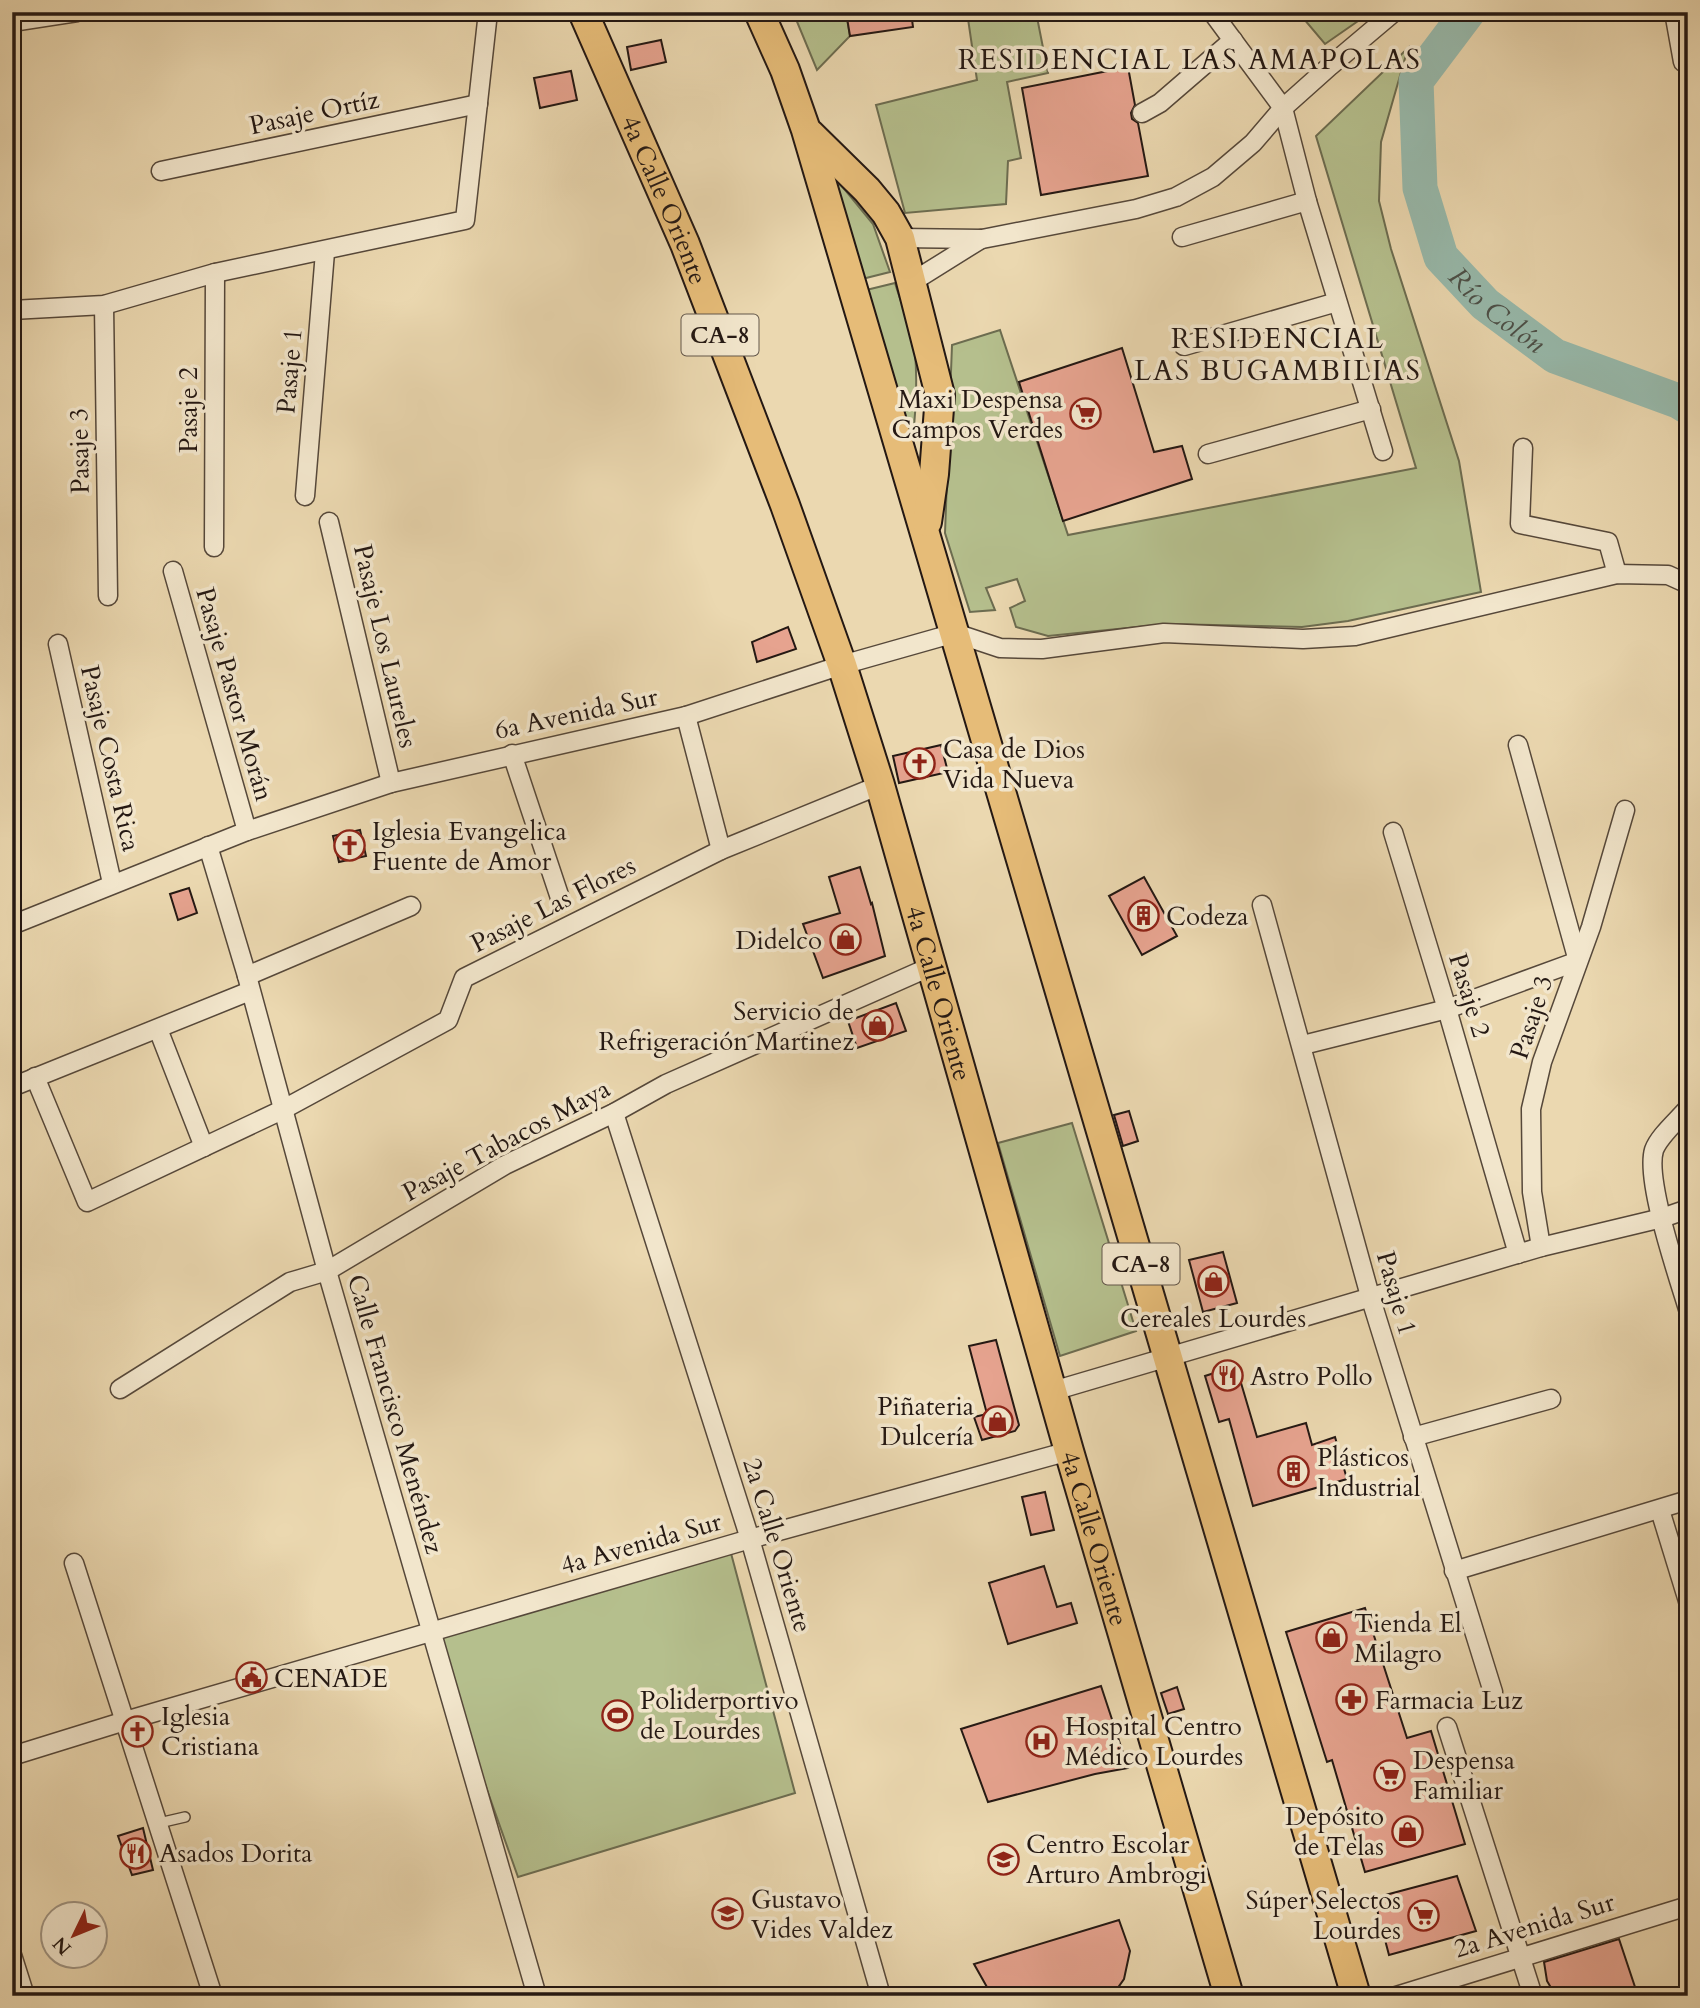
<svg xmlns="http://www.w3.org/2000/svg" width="1700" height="2008" font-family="Cardo,serif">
  <rect width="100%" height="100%" fill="#ebd8b0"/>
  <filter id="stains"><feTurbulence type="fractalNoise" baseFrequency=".00286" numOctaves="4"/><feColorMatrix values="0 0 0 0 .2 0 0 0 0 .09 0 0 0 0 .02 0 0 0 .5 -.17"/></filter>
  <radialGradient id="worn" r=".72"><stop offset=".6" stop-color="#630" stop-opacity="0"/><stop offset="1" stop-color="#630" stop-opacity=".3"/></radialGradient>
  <!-- green -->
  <g fill="#b5bf8d" stroke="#6c6c50" stroke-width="2">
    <polygon points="793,12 846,12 850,36 817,70"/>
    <polygon points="967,12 1036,12 1048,73 1007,82 1021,158 1008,161 1006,204 905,213 876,105 977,80"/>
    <polygon points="1298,12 1371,12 1325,44"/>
    <polygon points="1408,48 1381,142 1379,201 1391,249 1459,461 1481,592 1348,621 1302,627 1167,624 1048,636 1016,627 1010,608 1025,601 1017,579 986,588 995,610 970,612 945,533 952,345 1000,330 1068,535 1416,468 1316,136"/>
    <polygon points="812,157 837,180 873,224 890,272 854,281"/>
    <path d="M895 283C901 304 913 329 915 352 918 390 915 430 908 467L858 292Z"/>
    <polygon points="1072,1123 1136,1331 1060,1356 998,1143"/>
    <polygon points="728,1542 795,1793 518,1877 433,1638"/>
  </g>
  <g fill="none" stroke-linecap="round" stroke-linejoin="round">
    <!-- river -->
    <path stroke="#98baac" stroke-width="35" id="s1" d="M1468 12 1416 81 1420 188 1441 257 1485 304 1555 356 1678 401 1688 407"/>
  </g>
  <!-- building -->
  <g fill="#e6a38f" stroke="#241813" stroke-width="2">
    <polygon points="846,12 911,12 913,27 850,36"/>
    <polygon points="661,40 666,62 631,70 627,47"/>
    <polygon points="1128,67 1135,105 1131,113 1132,119 1138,123 1148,176 1041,195 1022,88"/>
    <polygon points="571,71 577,100 540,108 534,78"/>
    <polygon points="1122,348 1154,452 1182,446 1192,479 1063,521 1019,382"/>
    <polygon points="788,627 796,649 757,662 752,642"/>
    <polygon points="941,745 948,772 899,783 893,756"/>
    <polygon points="360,830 366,856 339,862 333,836"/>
    <polygon points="860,867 871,904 872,903 885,956 823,978 803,924 840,913 829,877"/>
    <polygon points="1144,877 1177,936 1142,955 1109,896"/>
    <polygon points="189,888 197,913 178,920 170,894"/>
    <polygon points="896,1003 906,1031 857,1048 848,1021"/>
    <polygon points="1129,1111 1138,1141 1123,1146 1114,1115"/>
    <polygon points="1223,1252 1237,1303 1203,1312 1189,1260"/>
    <polygon points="996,1340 1019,1425 1015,1431 982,1440 974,1417 987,1414 969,1346"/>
    <polygon points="1236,1366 1257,1437 1306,1423 1312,1445 1335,1437 1347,1479 1253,1506 1229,1419 1219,1422 1205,1376"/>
    <polygon points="1045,1492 1054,1530 1031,1535 1022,1497"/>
    <polygon points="1044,1566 1057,1607 1071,1603 1077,1623 1008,1644 989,1583"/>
    <polygon points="1365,1608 1407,1738 1431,1731 1465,1844 1365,1872 1332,1760 1327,1762 1286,1632"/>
    <polygon points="1101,1686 1128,1768 1095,1774 988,1802 961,1729"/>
    <polygon points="1177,1687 1184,1709 1168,1714 1161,1693"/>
    <polygon points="143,1828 153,1870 132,1875 118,1836"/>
    <polygon points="1457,1876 1476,1931 1389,1955 1374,1898"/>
    <polygon points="1119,1920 1130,1951 1124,1979 1112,1996 992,1996 974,1964"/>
    <polygon points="1619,1939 1638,1996 1556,1996 1547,1981 1544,1962"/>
  </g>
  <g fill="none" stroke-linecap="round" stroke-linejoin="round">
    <defs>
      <polyline id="service" points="159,1823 185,1817"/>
      <g id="minor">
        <polyline points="1212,12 1283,108 1307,201 1383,451"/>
        <polyline points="1674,12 1683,62"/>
        <polyline points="12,22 77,12"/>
        <polyline points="1142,113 1160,103 1233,40"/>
        <polyline points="161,171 478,104"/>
        <polyline points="1182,237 1307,201"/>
        <polyline points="900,238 982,239 1136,209 1176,197 1213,177 1253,143 1283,108 1330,66 1394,12"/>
        <polyline points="912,282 981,239"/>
        <polyline points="104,305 108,596"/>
        <polyline points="12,310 104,305 215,273 465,220 488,12"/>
        <polyline points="1184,346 1337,302"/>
        <polyline points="1523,448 1520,524 1608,542 1617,574"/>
        <polyline points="1208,454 1371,409"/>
        <polyline points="305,496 325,252"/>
        <polyline points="329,522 391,783"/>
        <polyline points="214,547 215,273"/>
        <polyline points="173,571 247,831"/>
        <polyline points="58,644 112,883"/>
        <polyline points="686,716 721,850"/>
        <polyline points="512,754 560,898"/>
        <polyline points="1393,832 1447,1009 1518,1254"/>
        <polyline points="208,846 247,976 327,1271 537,1996"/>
        <polyline points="1262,905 1370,1296 1493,1692"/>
        <polyline points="12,925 247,831 391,783 686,716 842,665 955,633 1000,648 1042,649 1164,633 1303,639 1355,636 1617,574 1668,575 1688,584"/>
        <polyline points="247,976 411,906"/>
        <polyline points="158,1029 204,1147"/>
        <polyline points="1303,1045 1447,1009 1578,961 1518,745"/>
        <polyline points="35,1077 87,1202 282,1110 448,1020 464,978 721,850 880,785"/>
        <polyline points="12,1087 250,991"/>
        <path d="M1688 1108C1678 1120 1659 1136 1654 1150 1645 1180 1678 1276 1688 1309"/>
        <polyline points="614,1113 750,1539 881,1996"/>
        <polyline points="1541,1247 1532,1192 1531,1109 1542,1062 1591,927 1625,810"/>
        <polyline points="120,1389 290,1282 327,1271 505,1165 614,1113 666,1084 932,966"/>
        <polyline points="1053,1391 1541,1247 1662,1218 1688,1209"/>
        <polyline points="1413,1437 1551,1399"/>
        <polyline points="1660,1510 1688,1601"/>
        <polyline points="74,1563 213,1996"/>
        <polyline points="1454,1571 1688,1500"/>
        <polyline points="1447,1727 1533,1996"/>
        <polyline points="12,1756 125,1721 750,1539 1069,1451"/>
        <polyline points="12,1955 25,1996"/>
        <polyline points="1396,1996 1688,1906"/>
      </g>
      <g id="trunk">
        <path id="s2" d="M583 12 685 244 785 505 842 665 880 785 1069 1451 1229 1996"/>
        <polyline points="759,12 785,70 806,130 1356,1996"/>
        <polyline points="810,134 867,190 886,213 900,238 940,395 934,474 927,522"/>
      </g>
    </defs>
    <!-- service casing -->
    <use href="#service" stroke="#56483a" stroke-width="12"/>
    <!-- minor casing -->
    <use href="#minor" stroke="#56483a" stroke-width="21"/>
    <!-- trunk casing -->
    <use href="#trunk" stroke="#241813" stroke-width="32"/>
    <!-- service -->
    <use href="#service" stroke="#f2e6cc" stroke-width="9"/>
    <!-- minor -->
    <use href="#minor" stroke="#f2e6cc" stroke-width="18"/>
    <!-- trunk -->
    <use href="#trunk" stroke="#e6bc78" stroke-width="28"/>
  </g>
  <!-- icons -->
  <defs>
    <symbol id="supermarket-ring" viewBox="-11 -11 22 22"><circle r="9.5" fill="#f2e6cc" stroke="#8f2418" stroke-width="1.5"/><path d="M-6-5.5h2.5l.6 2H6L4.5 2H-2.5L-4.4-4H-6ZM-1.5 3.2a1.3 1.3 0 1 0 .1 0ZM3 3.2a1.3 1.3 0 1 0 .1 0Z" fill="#8f2418"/></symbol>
    <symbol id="church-ring" viewBox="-11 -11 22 22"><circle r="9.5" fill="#f2e6cc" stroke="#8f2418" stroke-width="1.5"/><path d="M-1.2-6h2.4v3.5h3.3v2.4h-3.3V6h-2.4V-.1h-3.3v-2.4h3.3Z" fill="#8f2418"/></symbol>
    <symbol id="building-ring" viewBox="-11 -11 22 22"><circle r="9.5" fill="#f2e6cc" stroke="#8f2418" stroke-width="1.5"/><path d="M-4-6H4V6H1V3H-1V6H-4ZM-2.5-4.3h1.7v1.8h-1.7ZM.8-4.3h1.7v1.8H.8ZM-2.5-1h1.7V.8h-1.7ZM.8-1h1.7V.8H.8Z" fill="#8f2418"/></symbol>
    <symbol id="shop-ring" viewBox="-11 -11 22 22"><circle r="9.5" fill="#f2e6cc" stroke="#8f2418" stroke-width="1.5"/><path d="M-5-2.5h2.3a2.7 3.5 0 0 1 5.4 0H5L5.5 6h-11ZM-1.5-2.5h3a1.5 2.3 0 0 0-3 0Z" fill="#8f2418"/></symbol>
    <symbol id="restaurant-ring" viewBox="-11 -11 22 22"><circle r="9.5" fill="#f2e6cc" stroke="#8f2418" stroke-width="1.5"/><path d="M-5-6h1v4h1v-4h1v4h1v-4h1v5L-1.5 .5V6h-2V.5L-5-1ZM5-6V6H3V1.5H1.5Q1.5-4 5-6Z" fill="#8f2418"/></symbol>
    <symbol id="civic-ring" viewBox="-11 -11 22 22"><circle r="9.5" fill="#f2e6cc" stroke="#8f2418" stroke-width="1.5"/><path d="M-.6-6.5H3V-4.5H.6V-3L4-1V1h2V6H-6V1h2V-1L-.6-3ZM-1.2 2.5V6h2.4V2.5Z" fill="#8f2418"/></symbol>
    <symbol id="pharmacy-ring" viewBox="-11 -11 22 22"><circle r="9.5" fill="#f2e6cc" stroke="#8f2418" stroke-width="1.5"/><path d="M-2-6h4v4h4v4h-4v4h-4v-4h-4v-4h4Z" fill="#8f2418"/></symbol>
    <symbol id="stadium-ring" viewBox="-11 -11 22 22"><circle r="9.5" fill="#f2e6cc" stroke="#8f2418" stroke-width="1.5"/><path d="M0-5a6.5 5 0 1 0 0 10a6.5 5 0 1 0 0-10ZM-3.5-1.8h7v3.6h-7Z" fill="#8f2418"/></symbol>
    <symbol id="hospital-ring" viewBox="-11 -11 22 22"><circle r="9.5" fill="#f2e6cc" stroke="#8f2418" stroke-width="1.5"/><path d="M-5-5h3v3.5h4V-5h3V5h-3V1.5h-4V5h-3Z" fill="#8f2418"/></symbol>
    <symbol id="school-ring" viewBox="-11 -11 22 22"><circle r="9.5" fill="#f2e6cc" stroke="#8f2418" stroke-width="1.5"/><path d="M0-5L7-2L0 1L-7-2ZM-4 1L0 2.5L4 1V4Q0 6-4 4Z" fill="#8f2418"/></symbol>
  </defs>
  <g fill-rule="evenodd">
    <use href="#supermarket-ring" x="1068" y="396" width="35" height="35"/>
    <use href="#church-ring" x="902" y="746" width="35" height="35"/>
    <use href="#church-ring" x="332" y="828" width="35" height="35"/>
    <use href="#building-ring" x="1126" y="898" width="35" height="35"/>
    <use href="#shop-ring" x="828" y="922" width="35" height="35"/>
    <use href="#shop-ring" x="860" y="1008" width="35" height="35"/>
    <use href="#shop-ring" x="1196" y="1264" width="35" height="35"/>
    <use href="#restaurant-ring" x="1210" y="1358" width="35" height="35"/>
    <use href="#shop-ring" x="980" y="1404" width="35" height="35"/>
    <use href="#building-ring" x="1276" y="1454" width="35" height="35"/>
    <use href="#shop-ring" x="1314" y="1620" width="35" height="35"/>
    <use href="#civic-ring" x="234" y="1660" width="35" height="35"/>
    <use href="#pharmacy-ring" x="1334" y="1682" width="35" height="35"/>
    <use href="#stadium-ring" x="600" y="1698" width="35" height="35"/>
    <use href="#church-ring" x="120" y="1714" width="35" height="35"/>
    <use href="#hospital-ring" x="1024" y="1724" width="35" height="35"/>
    <use href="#supermarket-ring" x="1372" y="1758" width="35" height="35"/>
    <use href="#shop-ring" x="1390" y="1814" width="35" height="35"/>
    <use href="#restaurant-ring" x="118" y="1836" width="35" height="35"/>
    <use href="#school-ring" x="986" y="1842" width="35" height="35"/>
    <use href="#school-ring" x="710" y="1896" width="35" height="35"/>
    <use href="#supermarket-ring" x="1406" y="1898" width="35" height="35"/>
  </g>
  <g text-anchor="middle" stroke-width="7" stroke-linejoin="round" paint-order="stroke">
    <!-- shield labels -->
    <g fill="#f2e6cc" stroke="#62564a" stroke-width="2">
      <rect x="681.5" y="314.5" width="77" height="41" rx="5"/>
      <rect x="1102.5" y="1243.5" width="77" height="41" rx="5"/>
    </g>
    <g font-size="24" font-weight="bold" fill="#241813">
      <text x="720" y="343">CA-8</text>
      <text x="1141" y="1272">CA-8</text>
    </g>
    <!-- street labels -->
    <g font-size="26" fill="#241813" stroke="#f2e6cc">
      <text transform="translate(314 112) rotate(-12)" y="9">Pasaje Ortíz</text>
      <text dy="9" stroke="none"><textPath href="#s2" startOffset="205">4a Calle Oriente</textPath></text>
      <text transform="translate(289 371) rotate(-85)" y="9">Pasaje 1</text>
      <text transform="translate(188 410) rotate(-90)" y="9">Pasaje 2</text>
      <text transform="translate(79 451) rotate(-91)" y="9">Pasaje 3</text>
      <text transform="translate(386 646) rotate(77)" y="9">Pasaje Los Laureles</text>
      <text transform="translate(235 694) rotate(74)" y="9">Pasaje Pastor Morán</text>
      <text transform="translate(576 713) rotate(-12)" y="9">6a Avenida Sur</text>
      <text transform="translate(111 758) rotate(77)" y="9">Pasaje Costa Rica</text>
      <text transform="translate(553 904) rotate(-27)" y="9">Pasaje Las Flores</text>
      <text dy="9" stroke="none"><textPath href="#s2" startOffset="1045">4a Calle Oriente</textPath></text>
      <text transform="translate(1470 995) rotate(73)" y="9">Pasaje 2</text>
      <text transform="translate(1531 1017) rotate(-72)" y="9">Pasaje 3</text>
      <text transform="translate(506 1140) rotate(-28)" y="9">Pasaje Tabacos Maya</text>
      <text transform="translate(1397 1293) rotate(74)" y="9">Pasaje 1</text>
      <text transform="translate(396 1414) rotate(74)" y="9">Calle Francisco Menéndez</text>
      <text dy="9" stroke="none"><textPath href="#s2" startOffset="1612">4a Calle Oriente</textPath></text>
      <text transform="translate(641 1543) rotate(-16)" y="9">4a Avenida Sur</text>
      <text transform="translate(778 1545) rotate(73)" y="9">2a Calle Oriente</text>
      <text transform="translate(1534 1925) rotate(-17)" y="9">2a Avenida Sur</text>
    </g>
    <!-- poi labels -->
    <g font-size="26" fill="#241813" stroke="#f2e6cc" text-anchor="start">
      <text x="1063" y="408" text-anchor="end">Maxi Despensa<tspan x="1063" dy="30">Campos Verdes</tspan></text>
      <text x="943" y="758">Casa de Dios<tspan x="943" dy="30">Vida Nueva</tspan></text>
      <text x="372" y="840">Iglesia Evangelica<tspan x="372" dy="30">Fuente de Amor</tspan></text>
      <text x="1166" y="925">Codeza</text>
      <text x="822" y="949" text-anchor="end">Didelco</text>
      <text x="854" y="1020" text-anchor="end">Servicio de<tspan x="854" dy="30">Refrigeración Martinez</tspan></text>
      <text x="1213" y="1327" text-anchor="middle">Cereales Lourdes</text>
      <text x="1250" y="1385">Astro Pollo</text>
      <text x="974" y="1415" text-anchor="end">Piñateria<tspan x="974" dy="30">Dulcería</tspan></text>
      <text x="1317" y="1466">Plásticos<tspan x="1317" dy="30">Industrial</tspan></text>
      <text x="1354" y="1632">Tienda El<tspan x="1354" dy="30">Milagro</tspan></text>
      <text x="274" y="1687">CENADE</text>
      <text x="640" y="1709">Poliderportivo<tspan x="640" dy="30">de Lourdes</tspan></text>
      <text x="1375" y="1709">Farmacia Luz</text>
      <text x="161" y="1725">Iglesia<tspan x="161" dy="30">Cristiana</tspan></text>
      <text x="1065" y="1735">Hospital Centro<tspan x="1065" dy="30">Médico Lourdes</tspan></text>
      <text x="1413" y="1769">Despensa<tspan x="1413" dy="30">Familiar</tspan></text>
      <text x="1384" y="1825" text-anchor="end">Depósito<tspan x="1384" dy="30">de Telas</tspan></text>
      <text x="1026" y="1853">Centro Escolar<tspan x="1026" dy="30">Arturo Ambrogi</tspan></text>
      <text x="159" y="1862">Asados Dorita</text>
      <text x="751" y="1908">Gustavo<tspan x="751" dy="30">Vides Valdez</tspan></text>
      <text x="1401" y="1909" text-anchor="end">Súper Selectos<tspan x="1401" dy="30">Lourdes</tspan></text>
    </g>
    <!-- neighbourhood labels -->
    <g font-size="28" letter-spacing="2" fill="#241813" stroke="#f2e6cc">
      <text x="1190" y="69">RESIDENCIAL LAS AMAPOLAS</text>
      <text x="1278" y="348">RESIDENCIAL<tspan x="1278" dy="32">LAS BUGAMBILIAS</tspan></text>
    </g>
    <!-- water labels -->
    <g font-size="28" font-style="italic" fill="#4d5149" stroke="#f2e6cc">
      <text dy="10" stroke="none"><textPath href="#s1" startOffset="343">Río Colón</textPath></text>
    </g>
  </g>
  <!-- margin -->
  <rect width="1700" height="2008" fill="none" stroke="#ebd8b0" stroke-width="42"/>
  <rect x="14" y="14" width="1672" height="1980" fill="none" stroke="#241813" stroke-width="3.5"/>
  <rect x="21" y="21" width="1658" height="1966" fill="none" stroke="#241813" stroke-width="2"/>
  <!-- north arrow -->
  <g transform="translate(74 1935) rotate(227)"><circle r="33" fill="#f2e6cc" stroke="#a09482" stroke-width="2"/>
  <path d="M0-5L12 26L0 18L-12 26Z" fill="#8f2418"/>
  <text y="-10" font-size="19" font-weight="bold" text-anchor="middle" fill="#241813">N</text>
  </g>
  <rect width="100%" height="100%" filter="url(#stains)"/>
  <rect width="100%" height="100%" fill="url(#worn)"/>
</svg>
